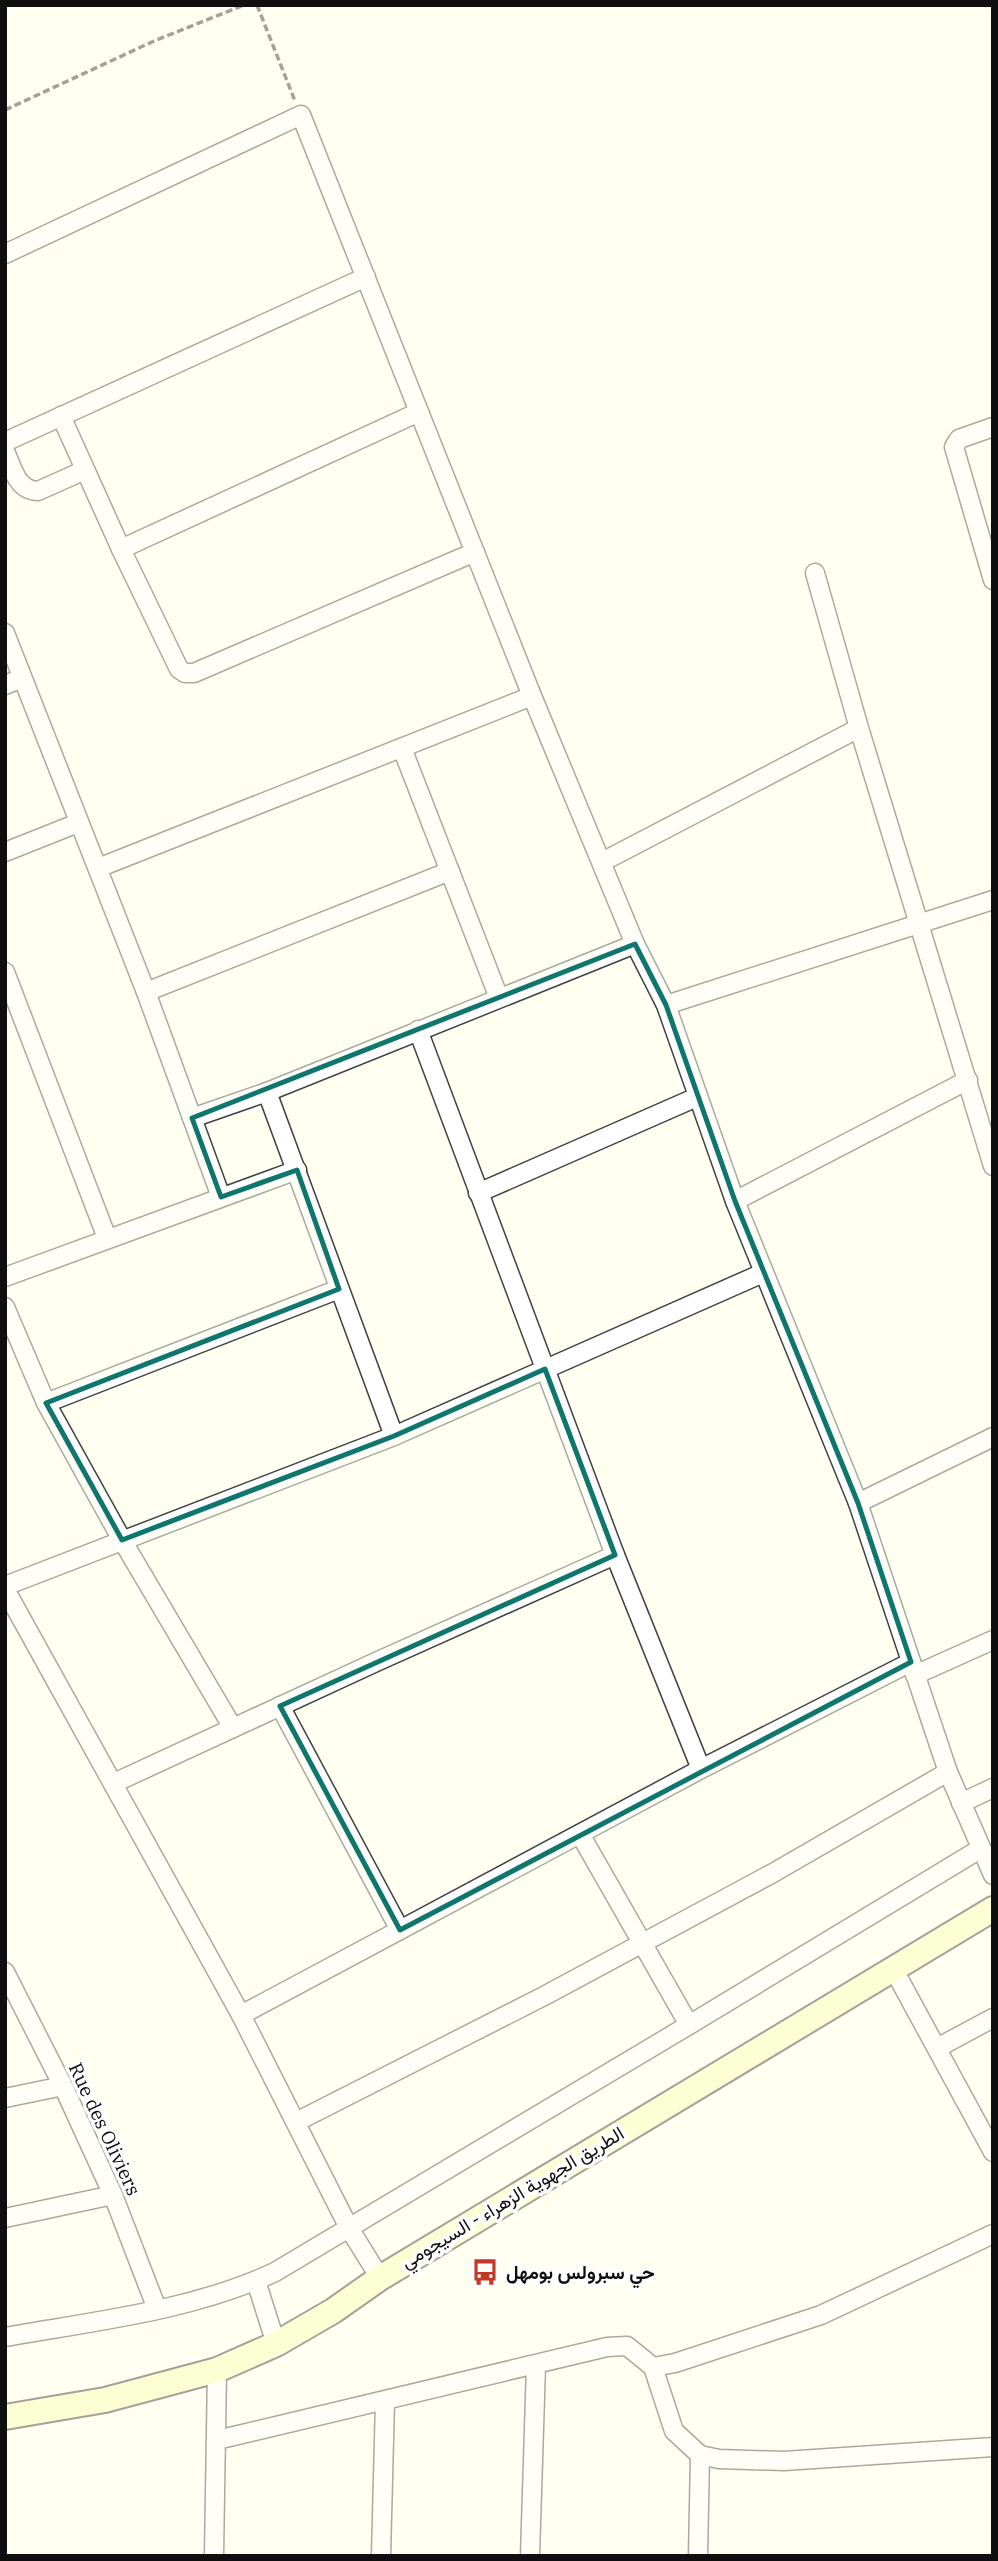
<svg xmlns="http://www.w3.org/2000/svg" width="998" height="2561" font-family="'IBM Plex Serif',Vazirmatn,serif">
  <rect width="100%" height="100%" fill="#fffff2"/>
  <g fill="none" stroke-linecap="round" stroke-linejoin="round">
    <defs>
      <g id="minor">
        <polyline points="5,254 301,115 532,696 635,944 666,1005 735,1201 858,1503 948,1772 993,1875"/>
        <polyline points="61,416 121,549 179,669 185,673 194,673 475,552"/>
        <polyline points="993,427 959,439 954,447 993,580"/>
        <polyline points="5,442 366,277"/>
        <path d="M5 451C12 467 17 491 38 491L85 470"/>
        <polyline points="121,549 419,412"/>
        <polyline points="815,573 859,728"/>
        <polyline points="5,633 146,992 221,1197"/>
        <polyline points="5,685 22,678"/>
        <polyline points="402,748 499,998"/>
        <polyline points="5,852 78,823"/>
        <polyline points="602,862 859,728 993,1166"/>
        <polyline points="98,868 532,696"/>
        <polyline points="5,972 107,1238"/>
        <polyline points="146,992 450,871"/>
        <polyline points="666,1005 993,900"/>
        <polyline points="418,1030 615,1555 701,1769"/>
        <polyline points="267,1092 394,1436"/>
        <polyline points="192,1118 267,1092 635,944"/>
        <polyline points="478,1193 697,1097"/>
        <polyline points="735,1201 968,1080"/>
        <polyline points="5,1277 297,1170"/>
        <polyline points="5,1307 46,1403"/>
        <polyline points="858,1503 993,1437"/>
        <polyline points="5,1586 394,1436 763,1273"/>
        <polyline points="5,1589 241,2015 349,2228 380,2278"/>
        <polyline points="915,1675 993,1640"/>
        <polyline points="280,1706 400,1930"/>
        <polyline points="233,1728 122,1540 46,1403 339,1289"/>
        <polyline points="114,1783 376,1662 615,1555"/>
        <polyline points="961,1803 993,1788"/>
        <polyline points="894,1970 993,2152"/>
        <polyline points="5,1972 63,2086 113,2195 157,2309"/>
        <polyline points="241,2015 701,1769 911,1662"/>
        <polyline points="689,2025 980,1849"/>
        <polyline points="937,2048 993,2018"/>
        <polyline points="5,2098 63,2086"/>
        <polyline points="296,2122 544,1996 773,1873 948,1772"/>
        <polyline points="5,2218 113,2195"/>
        <polyline points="993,2234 821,2315 675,2363 653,2367 674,2431 700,2455 719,2459 784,2461 993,2447"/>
        <polyline points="256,2281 276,2344"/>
        <path d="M5 2337C95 2321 191 2311 275 2272L689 2025 580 1834"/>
        <polyline points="217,2440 607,2347 627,2346 653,2367"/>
        <polyline points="214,2556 217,2370"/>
        <polyline points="381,2556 385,2401"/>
        <polyline points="530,2556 536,2365"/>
        <polyline points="698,2556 700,2455"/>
      </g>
      <polyline id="secondary" points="5,2417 105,2400 217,2370 276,2344 333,2311 380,2278 993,1909"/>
    </defs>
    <!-- minor casing -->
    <use href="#minor" stroke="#424242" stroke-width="21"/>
    <!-- secondary casing -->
    <use href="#secondary" stroke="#313131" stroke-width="28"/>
    <!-- path -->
    <g stroke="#313131" stroke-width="3.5" stroke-dasharray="7 3.5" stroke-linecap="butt">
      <polyline points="257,5 295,101"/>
      <polyline points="5,110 154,41 244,5"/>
    </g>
    <!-- minor -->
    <use href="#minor" stroke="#fff" stroke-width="18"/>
    <!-- secondary -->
    <use href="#secondary" stroke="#f9fead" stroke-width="24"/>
  </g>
  <!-- marked area -->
  <path d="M0 0H998V2561H0ZM635 944 666 1005 735 1201 858 1503 911 1662 400 1930 280 1706 615 1555 545 1369 394 1436 122 1540 46 1403 339 1289 297 1170 221 1197 192 1118Z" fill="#fffff2" fill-opacity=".55" fill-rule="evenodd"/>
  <path fill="none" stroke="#0f766e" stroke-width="5" stroke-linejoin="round" d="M635 944 666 1005 735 1201 858 1503 911 1662 400 1930 280 1706 615 1555 545 1369 394 1436 122 1540 46 1403 339 1289 297 1170 221 1197 192 1118Z"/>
  <!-- icons -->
  <defs>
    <symbol id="bus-bare" viewBox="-9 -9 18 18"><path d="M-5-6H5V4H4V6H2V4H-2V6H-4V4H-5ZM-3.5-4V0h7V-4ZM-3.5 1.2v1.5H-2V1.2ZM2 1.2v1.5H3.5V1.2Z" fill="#c03a26" stroke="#fff" stroke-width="2.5" paint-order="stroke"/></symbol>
  </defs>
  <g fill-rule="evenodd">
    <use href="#bus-bare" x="466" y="2253" width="38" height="38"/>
  </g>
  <g text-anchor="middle" stroke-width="7" stroke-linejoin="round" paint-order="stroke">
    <!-- street labels -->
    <g font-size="19" fill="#0f0f0f" stroke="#fff">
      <text transform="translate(105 2129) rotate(65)" y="7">Rue des Oliviers</text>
      <text transform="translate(512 2197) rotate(-31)" y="7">الطريق الجهوية الزهراء - السيجومي</text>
    </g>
    <!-- poi labels -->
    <g font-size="19" font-weight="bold" fill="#0f0f0f" stroke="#fff" text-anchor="start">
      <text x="506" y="2279">حي سبرولس بومهل</text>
    </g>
  </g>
  <!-- border -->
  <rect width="998" height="2561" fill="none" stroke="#0f0f0f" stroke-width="14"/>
</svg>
